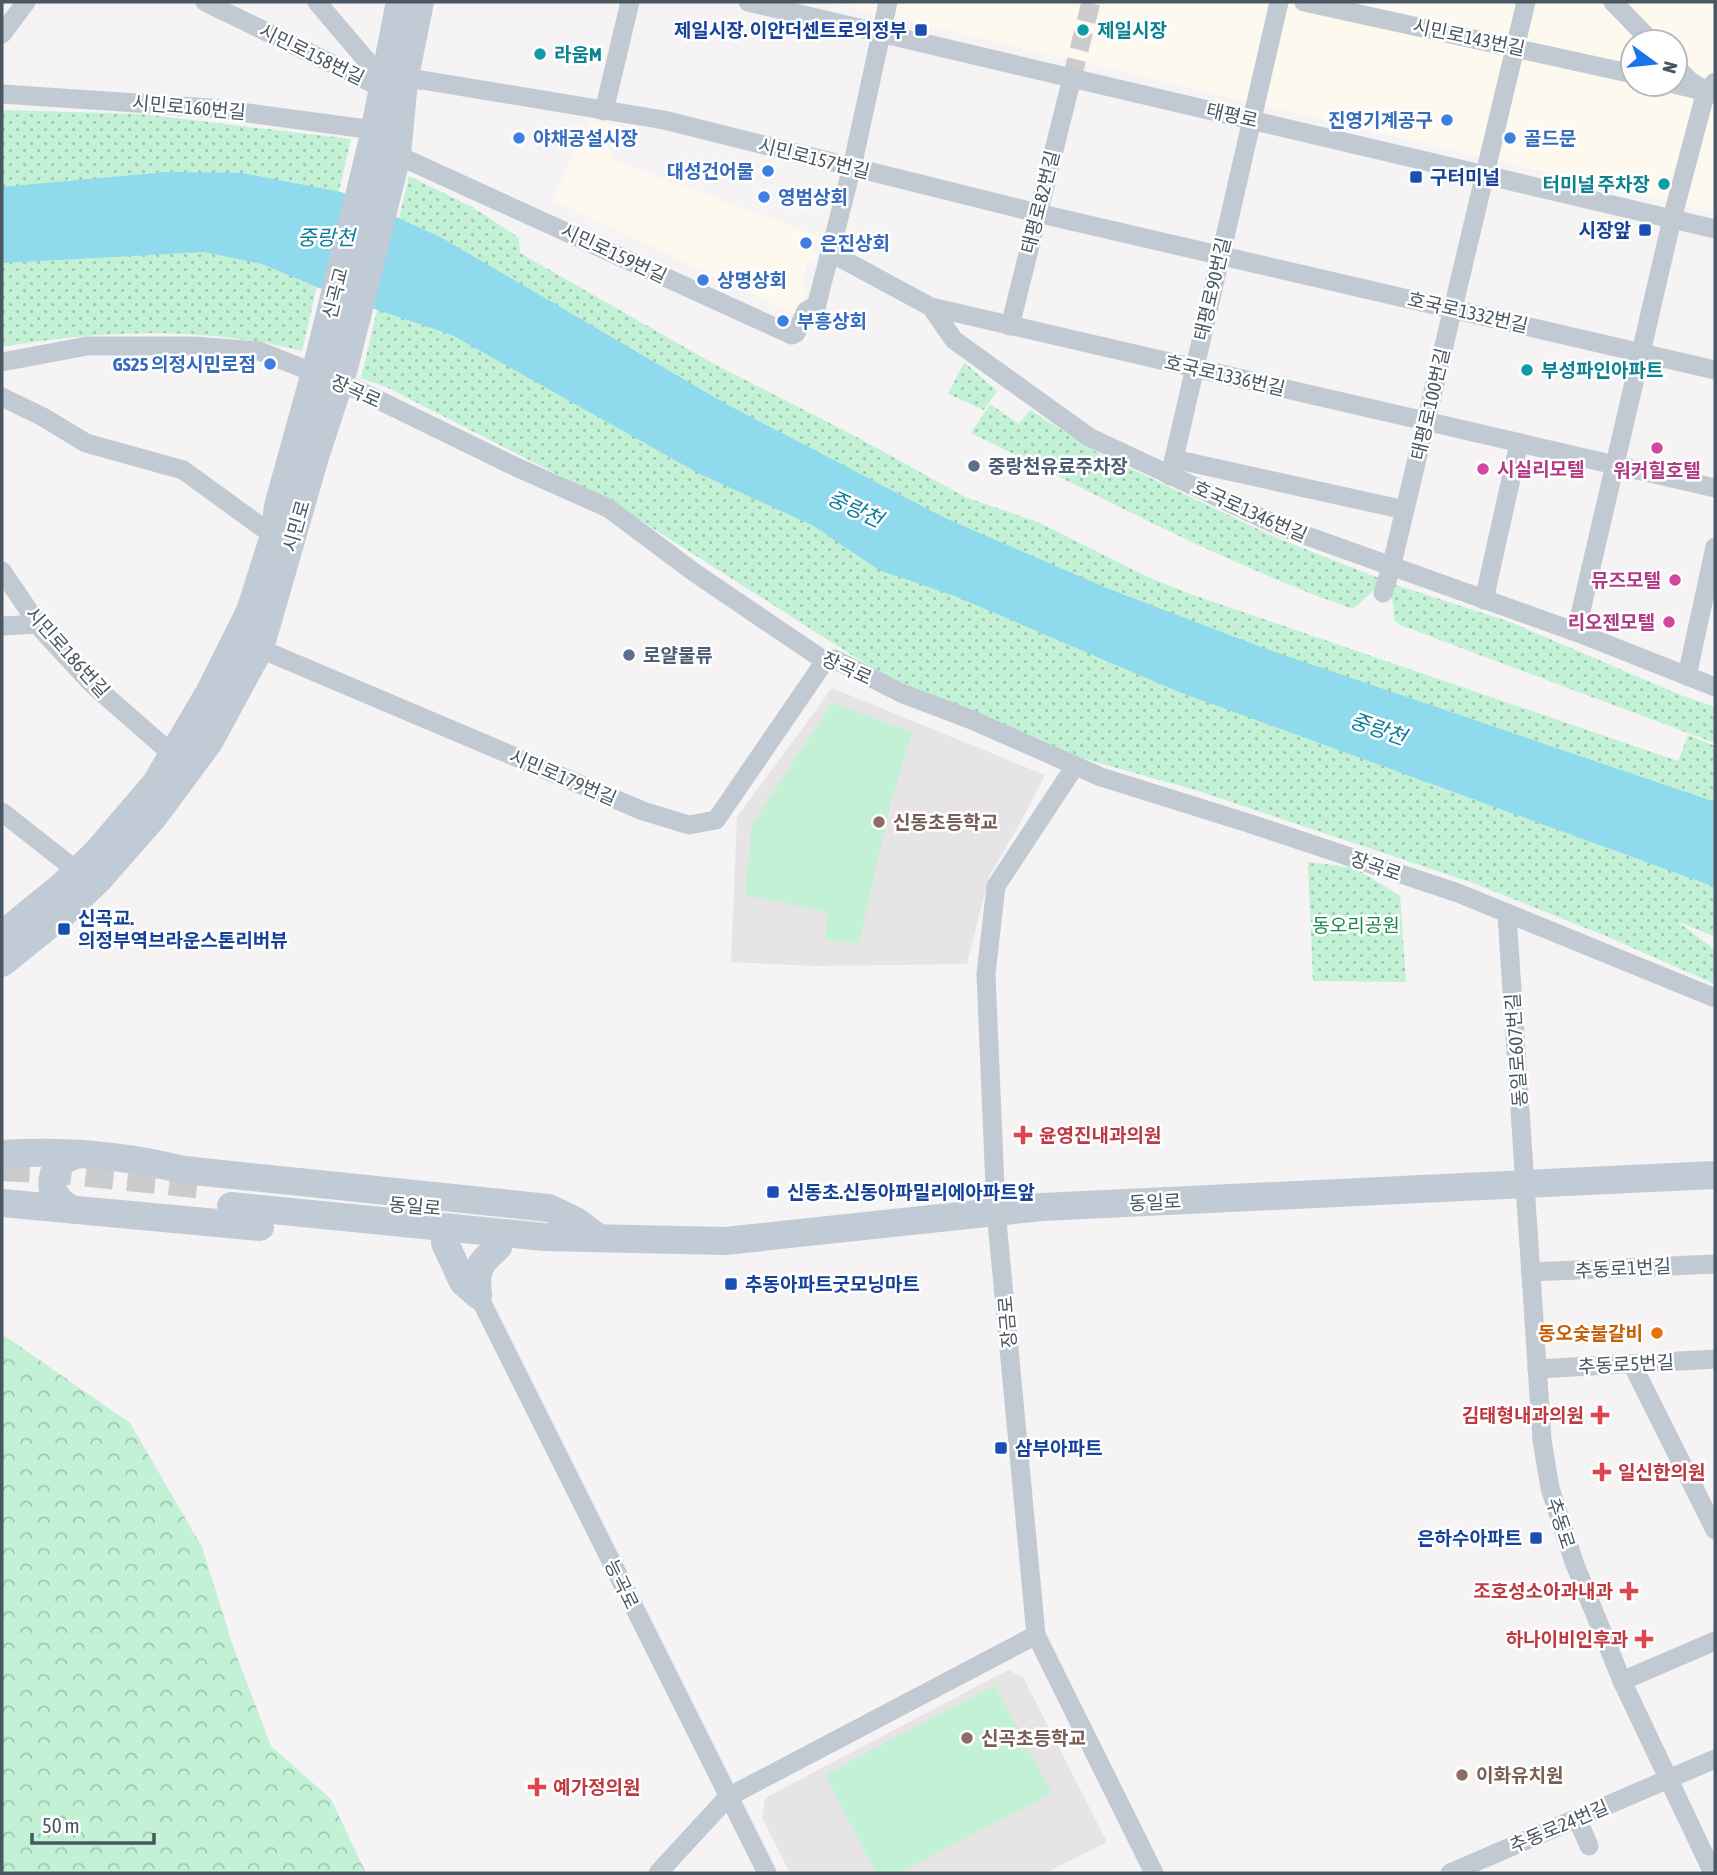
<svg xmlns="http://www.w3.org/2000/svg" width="1717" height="1875" font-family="'Asap Condensed','Noto Sans KR',sans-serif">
  <defs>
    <pattern id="forest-crowns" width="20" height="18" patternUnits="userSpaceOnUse" patternTransform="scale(1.75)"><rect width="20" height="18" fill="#c3f1d5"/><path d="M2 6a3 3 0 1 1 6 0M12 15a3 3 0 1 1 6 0" fill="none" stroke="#a0c6b0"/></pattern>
    <pattern id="park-dots" width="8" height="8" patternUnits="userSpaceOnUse" patternTransform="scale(1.75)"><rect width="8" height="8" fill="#c3f1d5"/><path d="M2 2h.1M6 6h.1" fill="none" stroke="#a0c6b0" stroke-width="1.8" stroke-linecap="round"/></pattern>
  </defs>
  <rect width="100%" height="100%" fill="#f5f3f3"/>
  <!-- commercial -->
  <g fill="#fdf9ef" fill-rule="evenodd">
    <path d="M827 2H1715V213L1076 61ZM1633 42H1675V84H1633Z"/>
    <polygon points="586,120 620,126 612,132 608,146 613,160 818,236 812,252 817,254 815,262 809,260 800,286 808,290 796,315 553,200 578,143 590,137 592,129"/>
  </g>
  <!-- education -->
  <g fill="#e6e4e5">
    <polygon points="832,688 1045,775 1018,827 989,876 967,964 814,966 731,962 737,817"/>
    <polygon points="1008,1670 1023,1677 1107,1842 1045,1873 790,1873 762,1818 765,1798"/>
  </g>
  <!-- grass -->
  <g fill="#c3f1d5">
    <polygon points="832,703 912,732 890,806 859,943 825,940 828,912 745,895 752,824"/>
    <polygon points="995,1685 1052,1793 899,1873 876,1873 825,1775"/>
  </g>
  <!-- forest -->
  <polygon fill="url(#forest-crowns)" points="2,1334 130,1423 202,1547 233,1646 271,1746 331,1799 366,1873 2,1873"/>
  <!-- park -->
  <g fill="url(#park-dots)">
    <path d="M2 110 142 114 351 139 302 351C203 326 101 330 2 347Z"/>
    <polygon points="409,176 474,208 519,238 520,253 714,364 855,436 965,497 1038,522 1150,578 1193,595 1678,761 1688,735 1715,746 1715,937 1677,921 1715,950 1715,984 1601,934 1473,883 1195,790 1074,756 1039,739 900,686 615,504 388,388 361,378"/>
    <polygon points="964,362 997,391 984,410 948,394"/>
    <path d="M990 404 1019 424 1030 410 1100 454 1277 538 1399 586 1510 622 1683 696 1715 707V743L1400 625 1394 620C1393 601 1396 596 1375 589L1353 609C1221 562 1097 495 971 433Z"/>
    <polygon points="1308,862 1355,868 1400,896 1406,982 1313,981"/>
  </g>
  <!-- water -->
  <polygon fill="#90daee" points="166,172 243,173 341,192 442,238 726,404 945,518 1104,587 1266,649 1715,802 1715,887 1179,692 955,596 879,570 812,525 700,474 452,335 348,300 262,264 204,252 2,263 2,187"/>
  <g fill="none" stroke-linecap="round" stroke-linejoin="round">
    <!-- street-tunnel -->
    <polyline stroke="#caccce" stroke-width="19" stroke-dasharray="19 10" stroke-linecap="butt" points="1072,78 1091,2"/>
    <!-- secondary-tunnel -->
    <polyline stroke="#caccce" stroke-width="28" stroke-dasharray="28 14" stroke-linecap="butt" points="2,1167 70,1171 204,1185"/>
    <!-- street -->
    <g stroke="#c1cad2" stroke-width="19">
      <polyline points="205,2 382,88"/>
      <polyline points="317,2 384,81"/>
      <polyline points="748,2 1715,229"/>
      <polyline points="1304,2 1633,74"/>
      <polyline points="1613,2 1652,42"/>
      <polyline points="2,34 26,2"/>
      <polyline points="1675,66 1690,81 1701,88"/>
      <polyline points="404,81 422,80 664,120 1037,213 1715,370"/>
      <polyline points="1674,84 1715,94"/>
      <polyline points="2,94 211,108 374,130"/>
      <polyline points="604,111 630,2"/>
      <polyline points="397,155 792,335 796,333 806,311 817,305"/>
      <polyline points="831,253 931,307 954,340 1089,437 1279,526 1576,632 1715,687"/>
      <polyline points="931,307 1715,488"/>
      <polyline points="814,315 852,167 888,2"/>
      <polyline points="1010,326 1072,78"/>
      <polyline points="2,362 87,346 194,346 259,351 358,390 516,467 608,508 695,573 825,661 834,659 901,693 972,720 1101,777 1248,823 1458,893 1715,998"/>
      <polyline points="2,397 43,417 86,443 183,470 274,536"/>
      <polyline points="1174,459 1405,510"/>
      <polyline points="1170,476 1279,2"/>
      <polyline points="2,571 42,630 92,684 172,754"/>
      <polyline points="1383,593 1391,568 1526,2"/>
      <polyline points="1484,600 1519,443"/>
      <polyline points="2,626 38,624"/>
      <polyline points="1576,632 1672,219 1706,91 1715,82"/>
      <polyline points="249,644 643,811 689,825 716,820 825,661"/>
      <polyline points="1687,676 1715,547"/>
      <polyline points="1075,766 996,886 986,974 996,1211 1036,1635 1154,1873"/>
      <polyline points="2,812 77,871"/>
      <polyline points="1507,915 1542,1440 1550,1488 1574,1562 1622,1681 1713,1873"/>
      <polyline points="1531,1272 1715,1264"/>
      <polyline points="478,1295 767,1873"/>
      <polyline points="1632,1364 1715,1530"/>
      <polyline points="1537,1369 1715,1359"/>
      <polyline points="1622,1681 1715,1641"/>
      <polyline points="1577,1818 1589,1846"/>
      <polyline points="658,1873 728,1797 1036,1635"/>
      <polyline points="1450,1873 1715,1759"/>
    </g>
    <!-- secondary -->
    <g stroke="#c1cbd6" stroke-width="28">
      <polyline points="2,935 63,885 97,852 156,783 209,693 250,611 274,536 278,506 318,362 372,143 400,2"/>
      <polyline points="2,963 65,912 99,879 155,815 209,742 260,648 315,457 344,368 397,155 404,81 420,2"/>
      <path d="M2 1154C63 1150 124 1155 184 1170L549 1208 576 1221 596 1236"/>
      <polyline points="2,1203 260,1227"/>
      <polyline points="231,1206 544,1237 725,1241 1042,1207 1715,1175"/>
      <path d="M75 1210C40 1198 48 1158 81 1154"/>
      <polyline points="445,1243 463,1282 478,1295"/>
      <path d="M478 1295C475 1270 479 1263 498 1247"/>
    </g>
  </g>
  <!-- markers -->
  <g fill="#1a4fb4" stroke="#fff" stroke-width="2.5">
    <rect x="914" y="23" width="14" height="14" rx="3.5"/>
    <rect x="1409" y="170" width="14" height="14" rx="3.5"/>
    <rect x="1638" y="223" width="14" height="14" rx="3.5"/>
    <rect x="57" y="922" width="14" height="14" rx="3.5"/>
    <rect x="766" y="1185" width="14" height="14" rx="3.5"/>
    <rect x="724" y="1277" width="14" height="14" rx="3.5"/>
    <rect x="994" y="1441" width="14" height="14" rx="3.5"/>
    <rect x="1529" y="1531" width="14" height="14" rx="3.5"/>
  </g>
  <g fill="#0f9aa8" stroke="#fff" stroke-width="2.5">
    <circle cx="1083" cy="30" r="7"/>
    <circle cx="540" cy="54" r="7"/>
    <circle cx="1664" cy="184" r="7"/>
    <circle cx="1527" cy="370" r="7"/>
  </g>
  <g fill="#3f7fe0" stroke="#fff" stroke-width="2.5">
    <circle cx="1447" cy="120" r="7"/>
    <circle cx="519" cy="138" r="7"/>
    <circle cx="1510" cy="138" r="7"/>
    <circle cx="768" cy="171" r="7"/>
    <circle cx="764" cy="197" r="7"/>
    <circle cx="806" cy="243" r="7"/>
    <circle cx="703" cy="280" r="7"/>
    <circle cx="783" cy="321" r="7"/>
    <circle cx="270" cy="364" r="7"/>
  </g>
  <g fill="#d1479c" stroke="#fff" stroke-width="2.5">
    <circle cx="1657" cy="448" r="7"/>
    <circle cx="1483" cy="469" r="7"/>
    <circle cx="1675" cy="580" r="7"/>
    <circle cx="1669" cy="622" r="7"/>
  </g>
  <g fill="#5c6f8a" stroke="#fff" stroke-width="2.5">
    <circle cx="974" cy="466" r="7"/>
    <circle cx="629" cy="655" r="7"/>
  </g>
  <g fill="#8d6e63" stroke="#fff" stroke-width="2.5">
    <circle cx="879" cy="822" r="7"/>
    <circle cx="967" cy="1738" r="7"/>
    <circle cx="1462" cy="1775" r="7"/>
  </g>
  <g fill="#e0444e" stroke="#fff" stroke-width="2.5">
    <path d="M1019.5 1124.5h7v7h7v7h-7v7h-7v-7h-7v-7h7z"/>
    <path d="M1596.5 1404.5h7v7h7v7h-7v7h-7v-7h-7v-7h7z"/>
    <path d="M1598.5 1461.5h7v7h7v7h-7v7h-7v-7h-7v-7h7z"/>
    <path d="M1625.5 1580.5h7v7h7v7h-7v7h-7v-7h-7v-7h7z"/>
    <path d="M1640.5 1628.5h7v7h7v7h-7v7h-7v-7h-7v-7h7z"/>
    <path d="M533.5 1776.5h7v7h7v7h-7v7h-7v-7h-7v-7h7z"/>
  </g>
  <circle fill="#e8710a" stroke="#fff" stroke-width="2.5" cx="1657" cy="1333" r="7"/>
  <g text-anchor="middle" stroke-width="5" stroke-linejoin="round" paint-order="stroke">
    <!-- transit labels -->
    <g font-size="19" font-weight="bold" fill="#164399" stroke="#fff" text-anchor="start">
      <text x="907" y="37" text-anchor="end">제일시장. 이안더센트로의정부</text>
      <text x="1430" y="184">구터미널</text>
      <text x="1631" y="237" text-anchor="end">시장앞</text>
      <text x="78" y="925">신곡교.<tspan x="78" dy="22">의정부역브라운스톤리버뷰</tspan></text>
      <text x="787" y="1199">신동초.신동아파밀리에아파트앞</text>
      <text x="745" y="1291">추동아파트굿모닝마트</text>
      <text x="1015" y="1455">삼부아파트</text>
      <text x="1522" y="1545" text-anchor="end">은하수아파트</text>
    </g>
    <!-- culture labels -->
    <g font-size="19" font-weight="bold" fill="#0d838f" stroke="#fff" text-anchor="start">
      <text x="1097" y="37">제일시장</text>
      <text x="554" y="61">라움M</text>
      <text x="1650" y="191" text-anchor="end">터미널 주차장</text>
      <text x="1541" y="377">부성파인아파트</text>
    </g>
    <!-- street labels -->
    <g font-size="19" fill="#4a5661" stroke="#fff">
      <text transform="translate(1469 37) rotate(12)" y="7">시민로143번길</text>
      <text transform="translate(312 54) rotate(26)" y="7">시민로158번길</text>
      <text transform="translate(189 107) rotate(5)" y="7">시민로160번길</text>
      <text transform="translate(1232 115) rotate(13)" y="7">태평로</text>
      <text transform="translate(814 158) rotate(14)" y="7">시민로157번길</text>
      <text transform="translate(1040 202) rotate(-76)" y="7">태평로82번길</text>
      <text transform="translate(614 253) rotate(25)" y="7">시민로159번길</text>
      <text transform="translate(1212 289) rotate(-77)" y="7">태평로90번길</text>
      <text transform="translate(335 293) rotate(-76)" y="7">신곡교</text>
      <text transform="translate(1468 312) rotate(13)" y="7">호국로1332번길</text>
      <text transform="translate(1225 375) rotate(13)" y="7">호국로1336번길</text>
      <text transform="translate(356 391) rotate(24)" y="7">장곡로</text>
      <text transform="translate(1430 404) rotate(-77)" y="7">태평로100번길</text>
      <text transform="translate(1250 511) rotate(24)" y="7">호국로1346번길</text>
      <text transform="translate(296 526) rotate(-74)" y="7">시민로</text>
      <text transform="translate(68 652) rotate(48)" y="7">시민로186번길</text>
      <text transform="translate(847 668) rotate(24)" y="7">장곡로</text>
      <text transform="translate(563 777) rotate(23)" y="7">시민로179번길</text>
      <text transform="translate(1376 866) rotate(19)" y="7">장곡로</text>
      <text transform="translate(1516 1050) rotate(-94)" y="7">동일로607번길</text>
      <text transform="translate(1155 1202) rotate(-3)" y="7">동일로</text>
      <text transform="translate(415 1206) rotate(5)" y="7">동일로</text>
      <text transform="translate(1623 1268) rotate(-3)" y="7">추동로1번길</text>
      <text transform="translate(1007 1322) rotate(-95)" y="7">장금로</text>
      <text transform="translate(1626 1364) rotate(-3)" y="7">추동로5번길</text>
      <text transform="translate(1561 1523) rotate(72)" y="7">추동로</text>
      <text transform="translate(622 1584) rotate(64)" y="7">능곡로</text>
      <text transform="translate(1559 1826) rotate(-23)" y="7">추동로24번길</text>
    </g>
    <!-- shop labels -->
    <g font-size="19" font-weight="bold" fill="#366cbe" stroke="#fff" text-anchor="start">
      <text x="1433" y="127" text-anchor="end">진영기계공구</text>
      <text x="533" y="145">야채공설시장</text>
      <text x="1524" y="145">골드문</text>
      <text x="754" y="178" text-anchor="end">대성건어물</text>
      <text x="778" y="204">영범상회</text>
      <text x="820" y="250">은진상회</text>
      <text x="717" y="287">상명상회</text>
      <text x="797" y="328">부흥상회</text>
      <text x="256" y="371" text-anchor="end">GS25 의정시민로점</text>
    </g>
    <!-- service labels -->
    <g font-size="19" font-weight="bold" fill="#4e5e75" stroke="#fff" text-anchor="start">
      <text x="988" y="473">중랑천유료주차장</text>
      <text x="643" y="662">로얄물류</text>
    </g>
    <!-- hotel labels -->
    <g font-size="19" font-weight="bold" fill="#b23c85" stroke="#fff" text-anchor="end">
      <text x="1497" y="476" text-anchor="start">시실리모텔</text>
      <text x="1657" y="477" text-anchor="middle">워커힐호텔</text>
      <text x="1661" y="587">뮤즈모텔</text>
      <text x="1655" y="629">리오젠모텔</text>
    </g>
    <!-- education labels -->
    <g font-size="19" font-weight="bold" fill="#785e54" stroke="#fff" text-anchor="start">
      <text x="893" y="829">신동초등학교</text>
      <text x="981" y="1745">신곡초등학교</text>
      <text x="1476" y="1782">이화유치원</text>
    </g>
    <!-- park labels -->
    <g font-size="19" fill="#17864f" stroke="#fff">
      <text x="1356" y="932">동오리공원</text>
    </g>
    <!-- health labels -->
    <g font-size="19" font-weight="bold" fill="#be3a42" stroke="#fff" text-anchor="start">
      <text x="1039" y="1142">윤영진내과의원</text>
      <text x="1584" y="1422" text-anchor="end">김태형내과의원</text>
      <text x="1618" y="1479">일신한의원</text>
      <text x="1613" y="1598" text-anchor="end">조호성소아과내과</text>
      <text x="1628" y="1646" text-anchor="end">하나이비인후과</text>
      <text x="553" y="1794">예가정의원</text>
    </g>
    <!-- food labels -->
    <g font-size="19" font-weight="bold" fill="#c56008" stroke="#fff" text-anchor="end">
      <text x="1643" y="1340">동오숯불갈비</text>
    </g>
    <!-- water labels -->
    <g font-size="21" font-style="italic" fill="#0c7c9b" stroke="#fff">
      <text x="326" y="245">중랑천</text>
      <text transform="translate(855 509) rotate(25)" y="7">중랑천</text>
      <text transform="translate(1378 729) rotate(19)" y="7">중랑천</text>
    </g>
  </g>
  <!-- border -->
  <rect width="1717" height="1875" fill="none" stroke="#4a5661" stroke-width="7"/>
  <!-- north arrow -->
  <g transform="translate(1654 63) rotate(105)"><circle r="33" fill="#ffffff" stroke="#b7bbc0" stroke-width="2"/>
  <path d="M0-5L12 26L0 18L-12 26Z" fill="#1a73e8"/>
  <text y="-10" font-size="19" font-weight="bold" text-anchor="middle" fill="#4a5661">N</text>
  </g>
  <!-- scale -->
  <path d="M32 1833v10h122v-10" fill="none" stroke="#4a5661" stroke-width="3.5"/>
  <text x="42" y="1833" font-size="21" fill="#4a5661" stroke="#ffffff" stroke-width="5" paint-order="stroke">50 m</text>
</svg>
